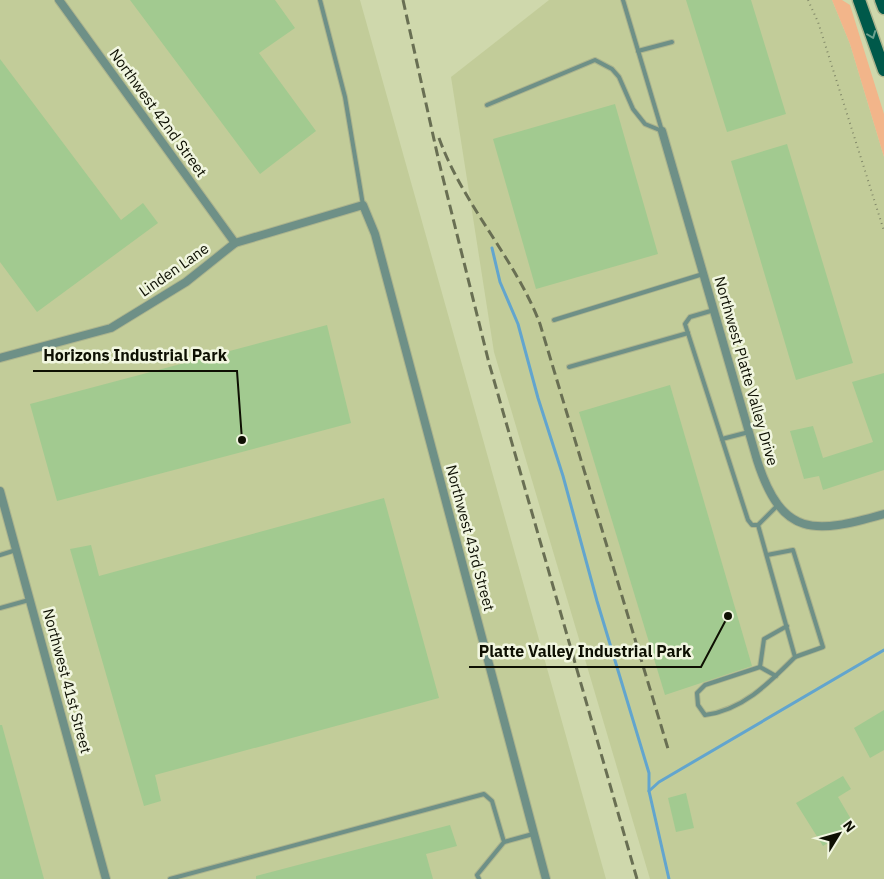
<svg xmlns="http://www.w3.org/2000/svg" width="884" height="879" font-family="'IBM Plex Sans',sans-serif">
  <rect width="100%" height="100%" fill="#cfd8ac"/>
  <!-- built -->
  <g fill="#c2cc99">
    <polygon points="0,0 360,0 606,879 0,879"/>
    <polygon points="549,0 832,0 850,44 884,157 884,879 650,879 494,352 451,77"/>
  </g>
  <!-- green -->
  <polygon fill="#f2b58a" points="832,0 842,0 850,5 884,114 884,157 850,44"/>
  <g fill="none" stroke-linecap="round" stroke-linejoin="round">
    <!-- stream -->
    <g stroke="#62a5ce" stroke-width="3">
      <polyline points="492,248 500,282 518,324 538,398 563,476 597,601 649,773 649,791 669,879"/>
      <polyline points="649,791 659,782 884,650"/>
    </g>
  </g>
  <!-- building -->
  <g fill="#a2ca90">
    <polygon points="130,0 275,0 295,28 259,53 316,131 260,174"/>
    <polygon points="686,0 751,0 786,114 727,132"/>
    <polygon points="0,59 121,220 143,203 158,223 37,312 0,262"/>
    <polygon points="615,104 658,254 536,289 493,139"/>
    <polygon points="787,144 853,363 796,380 731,161"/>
    <polygon points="327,325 351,423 57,501 30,404"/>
    <polygon points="884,373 884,470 823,490 819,476 804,479 790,431 813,426 823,458 873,442 852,382"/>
    <polygon points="670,385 752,666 665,695 579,412"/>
    <polygon points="384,498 439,698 155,775 161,801 144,806 70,549 91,545 99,576"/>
    <polygon points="884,710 884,750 870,758 854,728"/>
    <polygon points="0,725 2,725 44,879 0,879"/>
    <polygon points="843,776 851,789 838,797 855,826 823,846 796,803"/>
    <polygon points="686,793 694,828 676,832 668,798"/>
    <polygon points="450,825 457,846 426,854 433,879 256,879 256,876"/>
  </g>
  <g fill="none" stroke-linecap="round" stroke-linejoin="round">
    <defs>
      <g id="lane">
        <polyline points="320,0 345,97 363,205"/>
        <polyline points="623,0 662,131"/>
        <polyline points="638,51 672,42"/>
        <polyline points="487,105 595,60 612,69 619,77 633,109 645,124 662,131"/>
        <polyline points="714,310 690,317 685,324 748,520 752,525 758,525 778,505"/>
        <polyline points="554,320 703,274"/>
        <polyline points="569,367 688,333"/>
        <polyline points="722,439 749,432"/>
        <path d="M758 525 795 657C769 683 743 710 705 715L698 705 697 693 705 685 760 667 764 639 787 626"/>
        <polyline points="0,555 16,550"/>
        <polyline points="767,555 793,550 823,647 795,657"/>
        <polyline points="0,608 29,600"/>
        <polyline points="760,667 776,676"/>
        <polyline points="504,842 533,834"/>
        <polyline points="170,879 484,794 492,801 504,842 477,875 479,879"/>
      </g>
      <g id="street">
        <polyline points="59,0 235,243"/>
        <path d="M662 131 757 460C782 538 814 534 884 514"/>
        <polyline points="0,358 111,328 186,282 235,243 363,205 375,234 546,879"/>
        <polyline points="0,491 106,879"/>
      </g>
      <g id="primary">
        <polyline points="859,0 884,70"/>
        <polyline points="881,0 884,8"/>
      </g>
    </defs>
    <!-- lane casing -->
    <use href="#lane" stroke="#acb48e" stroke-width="6"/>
    <!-- street casing -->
    <use href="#street" stroke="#acb48e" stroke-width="10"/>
    <!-- primary casing -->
    <use href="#primary" stroke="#acb48e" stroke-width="15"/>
    <!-- path -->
    <polyline stroke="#838a6a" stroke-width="2" stroke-dasharray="1 4" stroke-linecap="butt" points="808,0 818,22 884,231"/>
    <!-- lane -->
    <use href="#lane" stroke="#6e9087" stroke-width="4"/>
    <!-- street -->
    <use href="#street" stroke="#6e9087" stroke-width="8"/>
    <!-- primary -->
    <use href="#primary" stroke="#00594a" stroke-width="12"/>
    <!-- rail -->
    <g stroke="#696f53" stroke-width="3" stroke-dasharray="10 5" stroke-linecap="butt">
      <polyline points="403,0 439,162 489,363 637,879"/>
      <path d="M439 138C463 205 515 258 540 324L669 752"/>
    </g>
  </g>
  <!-- one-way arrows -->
  <defs><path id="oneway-chevron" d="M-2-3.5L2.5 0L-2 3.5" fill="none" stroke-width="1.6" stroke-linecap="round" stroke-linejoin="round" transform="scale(1.25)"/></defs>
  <use stroke="#6ca08e" href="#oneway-chevron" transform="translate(872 35) rotate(69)"/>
  <g text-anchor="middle" stroke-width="5" stroke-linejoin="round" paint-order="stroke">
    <!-- street labels -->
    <g font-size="15" fill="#0e1003" stroke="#f1f6e0">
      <text transform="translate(158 113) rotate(54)" y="5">Northwest 42nd Street</text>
      <text transform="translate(174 270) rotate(-35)" y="5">Linden Lane</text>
      <text transform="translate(746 371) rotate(74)" y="5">Northwest Platte Valley Drive</text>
      <text transform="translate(470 538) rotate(75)" y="5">Northwest 43rd Street</text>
      <text transform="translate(67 681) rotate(75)" y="5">Northwest 41st Street</text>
    </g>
  </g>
  <!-- callouts -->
  <path fill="none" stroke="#0e1003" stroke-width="2" d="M242 440L237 371H33M728 616L701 667H469"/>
  <g fill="#0e1003" stroke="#f1f6e0" stroke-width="2">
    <circle cx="242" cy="440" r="5"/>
    <circle cx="728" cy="616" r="5"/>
  </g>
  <g font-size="16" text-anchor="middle" font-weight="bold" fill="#0e1003" stroke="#f1f6e0" stroke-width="5" stroke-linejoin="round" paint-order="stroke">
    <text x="135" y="361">Horizons Industrial Park</text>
    <text x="585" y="657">Platte Valley Industrial Park</text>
  </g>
  <!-- north arrow -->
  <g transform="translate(839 834) rotate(53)" stroke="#f1f6e0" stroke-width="4" paint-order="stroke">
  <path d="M0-4L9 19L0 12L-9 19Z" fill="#0e1003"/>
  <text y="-8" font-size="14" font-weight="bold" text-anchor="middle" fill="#0e1003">N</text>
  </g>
</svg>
